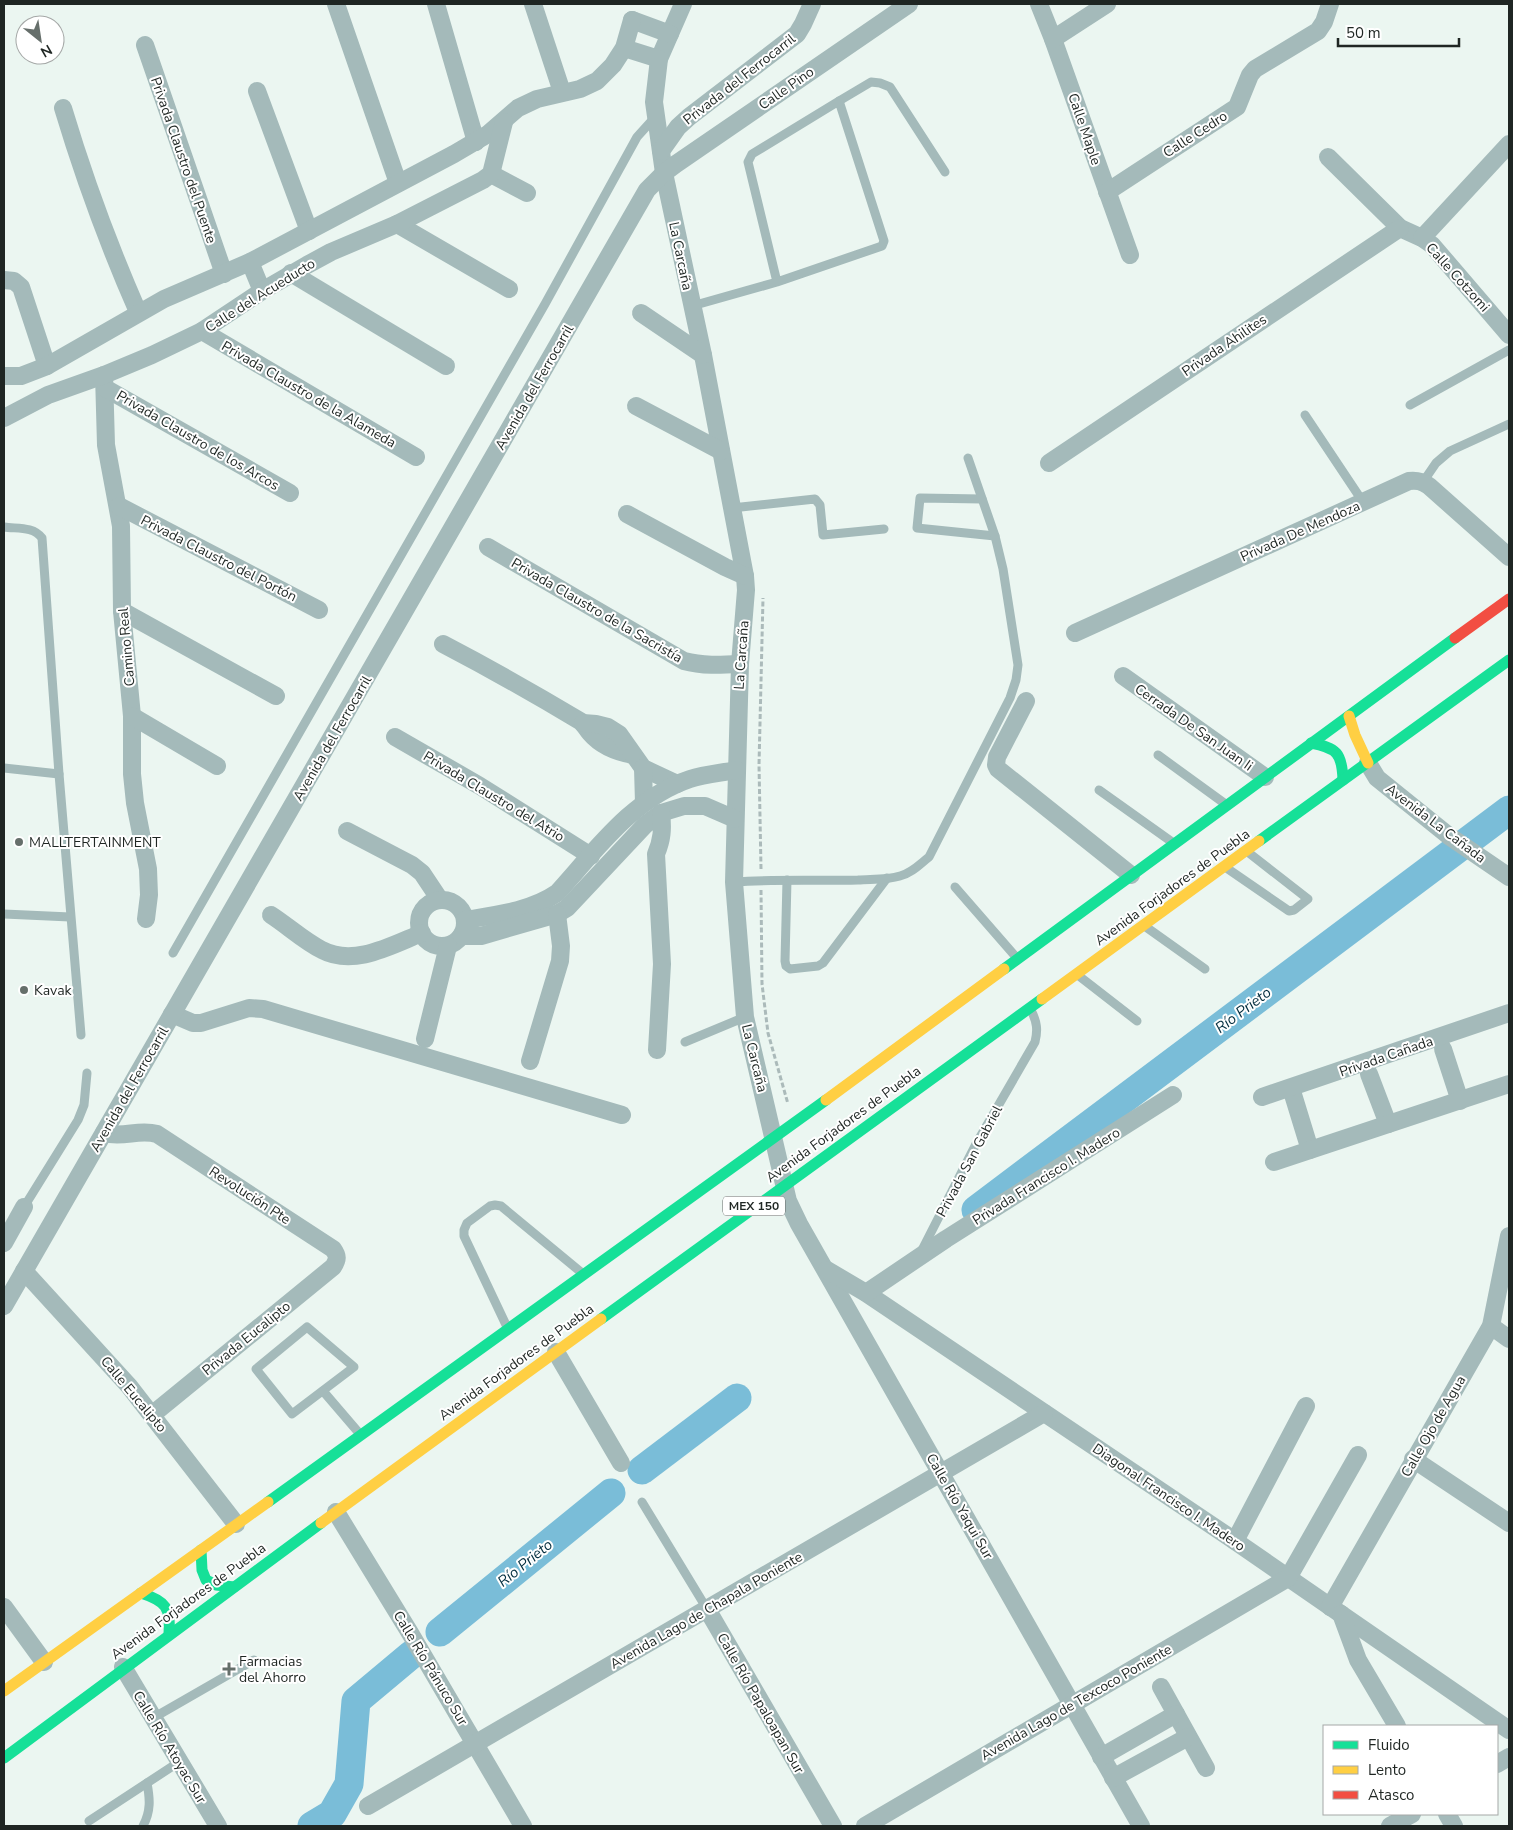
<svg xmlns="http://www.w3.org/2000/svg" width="1513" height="1830" font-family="'Nunito Sans',sans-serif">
  <rect width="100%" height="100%" fill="#ebf6f1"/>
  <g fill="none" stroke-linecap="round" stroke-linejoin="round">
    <!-- river -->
    <g stroke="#7abdd8" stroke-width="29">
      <polyline points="976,1210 1509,810"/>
      <polyline points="642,1470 737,1398"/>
      <polyline points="440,1632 611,1493"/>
      <polyline points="312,1826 332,1814 349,1784 356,1701 411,1655"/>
    </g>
    <!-- path -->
    <g stroke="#abbaba" stroke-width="3" stroke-dasharray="5 2.5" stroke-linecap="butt">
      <polyline points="761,869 759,765 763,598"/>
      <polyline points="761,890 762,984 768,1033 788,1104"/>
    </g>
    <!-- lane -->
    <g stroke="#a4baba" stroke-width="9">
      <polyline points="839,101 871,82 880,83 890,87 945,172"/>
      <polyline points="692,306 777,282 882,246 884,241 839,101 752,154 748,162 777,282"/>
      <polyline points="1410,405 1509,350"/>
      <polyline points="1305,415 1363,502"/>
      <polyline points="1423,482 1436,463 1450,451 1509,424"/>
      <polyline points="982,499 920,498 917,528 995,536"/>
      <polyline points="732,508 815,499 820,505 823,535 884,529"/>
      <path d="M4 527C17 529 33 526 42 538L59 774 4 768"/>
      <polyline points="1158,755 1224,803"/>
      <polyline points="59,774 81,1035"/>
      <polyline points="1099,790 1172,842"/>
      <polyline points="1228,869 1289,911 1294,910 1308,899 1249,853"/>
      <polyline points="787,880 785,961 786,966 790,969 818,966 823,963 887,878"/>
      <path d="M734 882C775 879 816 881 858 880 872 879 887 880 900 876 912 873 920 864 929 857L1010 698 1016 680 1018 665 1003 569 995 536 968 458"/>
      <polyline points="955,887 1016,957"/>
      <polyline points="4,914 70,917"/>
      <polyline points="1146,927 1205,969"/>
      <polyline points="173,953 545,304 637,137 656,116"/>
      <polyline points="1079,976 1137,1021"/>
      <polyline points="685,1042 745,1017"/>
      <polyline points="24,1207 78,1120 84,1105 87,1073"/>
      <path d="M921 1252 976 1144 1035 1042C1038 1030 1037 1022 1031 1010"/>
      <polygon points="307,1327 354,1367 292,1414 256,1369"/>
      <polyline points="507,1327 464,1236 464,1230 467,1223 490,1206 495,1205 501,1206 582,1273"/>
      <polyline points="323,1391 359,1433"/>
      <polyline points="642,1502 707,1609"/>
      <polyline points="153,1718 254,1660"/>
      <polyline points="89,1821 179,1762"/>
      <path d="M143 1826C151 1811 150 1799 147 1783"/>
    </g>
    <!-- street -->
    <g stroke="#a4baba" stroke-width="18">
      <polyline points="336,4 398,183"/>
      <polyline points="436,4 476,142"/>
      <polyline points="533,4 562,92"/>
      <polyline points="683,4 659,59 654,102 664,173 703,355 745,576 746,590 740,664 734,882 745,1017 788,1201 799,1224 1141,1826"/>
      <polyline points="1039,4 1053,39 1130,255"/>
      <polyline points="632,20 670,34"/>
      <polyline points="1053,39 1107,4"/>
      <polyline points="145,45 224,274"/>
      <polyline points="624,48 659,59"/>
      <polyline points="257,91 309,231"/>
      <path d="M63 108C84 178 109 246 138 312"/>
      <polyline points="661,151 678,127 689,117 797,34 803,24 812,4"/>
      <polyline points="1328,157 1400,228 1422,238 1432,245 1509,335"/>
      <polyline points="491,174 527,193"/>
      <polyline points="1107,192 1237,107 1250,75 1255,69 1318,31 1324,22 1330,4"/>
      <polyline points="397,224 509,289"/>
      <polyline points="1422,238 1509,144"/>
      <polyline points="250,262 262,291"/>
      <polyline points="291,273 446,366"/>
      <polyline points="4,280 14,281 21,287 47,366"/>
      <polyline points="641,313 703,355"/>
      <polyline points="202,331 416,457"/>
      <polyline points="104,375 106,445 121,526 122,611 132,716 132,774 135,803 148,869 149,895 146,919"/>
      <polyline points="4,376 21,376 47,366 164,299 250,262 454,154 488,134 518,108 537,99 580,89 597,81 613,65 624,48 632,20"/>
      <polyline points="105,388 290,493"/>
      <polyline points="636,406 721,451"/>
      <polyline points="4,418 48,395 104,375 152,355 202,331 262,291 307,265 331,252 397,224 483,180 491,174 504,122"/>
      <polyline points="1049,463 1400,228"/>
      <polyline points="119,506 319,610"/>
      <polyline points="627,514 725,567 745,576"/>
      <path d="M488 547 684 661C702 666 721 665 740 664"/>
      <polyline points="122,611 276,696"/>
      <path d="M1075 633 1409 481C1417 480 1422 481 1429 486L1509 557"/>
      <path d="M443 644C489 668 535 694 580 721 584 724 586 728 590 733 601 746 616 752 633 755"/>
      <polyline points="1123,676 1265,777"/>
      <polyline points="1026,701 997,757 996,765 998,769 1131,875"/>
      <polyline points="132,716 217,766"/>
      <polyline points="583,723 596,724 608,727 619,734 643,768 677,784"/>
      <polyline points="395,737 480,786 591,856"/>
      <polyline points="1368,763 1377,778 1449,836 1509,877"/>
      <polyline points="643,768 644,803"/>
      <polyline points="347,831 412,865 422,873 440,900"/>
      <circle cx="442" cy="923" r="23"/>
      <path d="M271 915C288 926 304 941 322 950 354 967 392 945 422 933"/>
      <path d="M465 920C496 915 531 911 557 893 596 850 633 798 690 779 705 774 721 773 736 770"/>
      <polyline points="461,936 481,936 557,914 567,908 645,825 661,813 684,806 705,806 735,819"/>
      <polyline points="172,1014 193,1023 201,1023 249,1008 263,1009 622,1115"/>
      <polyline points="425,1039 448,946"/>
      <polyline points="1443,1049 1460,1101"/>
      <path d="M657 1050 662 964 656 854C662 840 663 829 661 813"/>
      <polyline points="530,1061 560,961 561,946 557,914"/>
      <polyline points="1369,1074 1388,1124"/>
      <polyline points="1291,1088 1310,1150"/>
      <polyline points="1262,1097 1509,1013"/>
      <path d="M104 1133C123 1138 139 1129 157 1134L333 1249C338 1256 338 1259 333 1267L153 1414"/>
      <polyline points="1274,1162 1509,1084"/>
      <polyline points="4,1243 24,1207"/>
      <polyline points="827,1270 866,1293 1235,1541 1509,1730"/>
      <polyline points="24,1271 129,1386 236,1524"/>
      <polyline points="866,1293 946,1239 1173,1095"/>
      <polyline points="4,1306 647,190 664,173 676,164 909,4"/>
      <polyline points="1491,1326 1509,1339"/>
      <polyline points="556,1352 621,1463"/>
      <polyline points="1413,1459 1509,1523"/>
      <polyline points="336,1512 410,1633 523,1826"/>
      <polyline points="1235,1541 1306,1406"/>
      <polyline points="4,1607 44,1662"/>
      <polyline points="1330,1607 1491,1326 1509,1236"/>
      <polyline points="707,1609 833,1826"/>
      <polyline points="1341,1614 1358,1660 1397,1726"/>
      <polyline points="123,1667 218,1826"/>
      <polyline points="1161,1687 1206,1768"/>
      <polyline points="1101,1757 1176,1714"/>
      <polyline points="1497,1764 1509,1757"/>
      <polyline points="1113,1778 1188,1737"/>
      <polyline points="368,1806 1044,1413"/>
      <polyline points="1447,1814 1454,1826"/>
      <polyline points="865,1826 1288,1578 1358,1455"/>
      <polyline points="1390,1826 1412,1814"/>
    </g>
    <!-- fast -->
    <g stroke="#16e098" stroke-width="11">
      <path d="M1311 743C1337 748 1342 753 1343 780"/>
      <polyline points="1259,841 1509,660"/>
      <polyline points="1004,969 1455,638"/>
      <polyline points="601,1319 1042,999"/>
      <polyline points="268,1502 826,1100"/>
      <polyline points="201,1550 202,1570 206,1580 216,1585 234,1587"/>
      <path d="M141 1593C166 1601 171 1608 169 1634"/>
      <polyline points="4,1758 321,1523"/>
    </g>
    <!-- slow -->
    <g stroke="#ffcf43" stroke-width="11">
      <polyline points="1349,716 1355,735 1368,763"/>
      <polyline points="1042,999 1259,841"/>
      <polyline points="826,1100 1004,969"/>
      <polyline points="321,1523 601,1319"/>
      <polyline points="4,1691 268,1502"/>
    </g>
    <!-- jam -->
    <polyline stroke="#f24e42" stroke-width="11" points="1455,638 1509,599"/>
  </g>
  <!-- markers -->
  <g fill="#666f6b" stroke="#fff" stroke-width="2">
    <circle cx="19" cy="842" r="5"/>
    <circle cx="24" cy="990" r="5"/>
    <path d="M226.5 1661.5h5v5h5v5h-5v5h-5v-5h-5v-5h5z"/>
  </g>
  <g text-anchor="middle" stroke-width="4" stroke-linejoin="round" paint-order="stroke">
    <!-- shield labels -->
    <rect fill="#fff" stroke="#626765" stroke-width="1" x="723" y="1196.5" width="62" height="19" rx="4"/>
    <g font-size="12" font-weight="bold" fill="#1f2623">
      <text x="754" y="1210">MEX 150</text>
    </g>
    <!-- street labels -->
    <g font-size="14" fill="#1f2623" stroke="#fff">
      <text transform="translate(739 79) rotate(-38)" y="5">Privada del Ferrocarril</text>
      <text transform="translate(786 88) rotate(-35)" y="5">Calle Pino</text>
      <text transform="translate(1085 129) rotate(71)" y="5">Calle Maple</text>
      <text transform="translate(1195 134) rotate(-33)" y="5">Calle Cedro</text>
      <text transform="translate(184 160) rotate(71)" y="5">Privada Claustro del Puente</text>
      <text transform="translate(681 256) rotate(78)" y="5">La Carcaña</text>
      <text transform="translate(1458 277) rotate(48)" y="5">Calle Cotzomi</text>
      <text transform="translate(260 295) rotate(-32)" y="5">Calle del Acueducto</text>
      <text transform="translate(1224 345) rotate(-34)" y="5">Privada Ahilites</text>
      <text transform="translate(534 387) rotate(-60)" y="5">Avenida del Ferrocarril</text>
      <text transform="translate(309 394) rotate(30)" y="5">Privada Claustro de la Alameda</text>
      <text transform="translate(198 440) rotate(30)" y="5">Privada Claustro de los Arcos</text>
      <text transform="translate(1300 531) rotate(-24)" y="5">Privada De Mendoza</text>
      <text transform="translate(219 558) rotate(27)" y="5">Privada Claustro del Portón</text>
      <text transform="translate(597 610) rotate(30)" y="5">Privada Claustro de la Sacristía</text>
      <text transform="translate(126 647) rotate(-95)" y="5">Camino Real</text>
      <text transform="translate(741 655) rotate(-86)" y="5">La Carcaña</text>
      <text transform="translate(1194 727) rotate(35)" y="5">Cerrada De San Juan Ii</text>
      <text transform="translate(332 738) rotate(-60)" y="5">Avenida del Ferrocarril</text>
      <text transform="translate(494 796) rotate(31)" y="5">Privada Claustro del Atrio</text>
      <text transform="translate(1436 823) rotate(37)" y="5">Avenida La Cañada</text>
      <text transform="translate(1172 887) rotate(-36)" y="5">Avenida Forjadores de Puebla</text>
      <text transform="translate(1386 1056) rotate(-19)" y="5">Privada Cañada</text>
      <text transform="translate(755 1058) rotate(76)" y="5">La Carcaña</text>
      <text transform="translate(129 1089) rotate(-60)" y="5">Avenida del Ferrocarril</text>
      <text transform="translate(843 1124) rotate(-36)" y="5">Avenida Forjadores de Puebla</text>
      <text transform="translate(969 1161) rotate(-62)" y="5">Privada San Gabriel</text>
      <text transform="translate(1046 1176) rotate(-32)" y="5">Privada Francisco I. Madero</text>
      <text transform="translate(250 1195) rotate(33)" y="5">Revolución Pte</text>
      <text transform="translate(246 1338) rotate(-39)" y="5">Privada Eucalipto</text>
      <text transform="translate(516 1362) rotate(-36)" y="5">Avenida Forjadores de Puebla</text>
      <text transform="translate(134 1394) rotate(50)" y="5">Calle Eucalipto</text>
      <text transform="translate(1433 1426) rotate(-60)" y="5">Calle Ojo de Agua</text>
      <text transform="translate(1169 1497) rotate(34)" y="5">Diagonal Francisco I. Madero</text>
      <text transform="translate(960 1506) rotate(60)" y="5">Calle Río Yaqui Sur</text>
      <text transform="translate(188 1601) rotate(-36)" y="5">Avenida Forjadores de Puebla</text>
      <text transform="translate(706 1610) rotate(-30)" y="5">Avenida Lago de Chapala Poniente</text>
      <text transform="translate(431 1668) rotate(59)" y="5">Calle Río Pánuco Sur</text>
      <text transform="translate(1076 1702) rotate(-30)" y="5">Avenida Lago de Texcoco Poniente</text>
      <text transform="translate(761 1703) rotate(60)" y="5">Calle Río Papaloapan Sur</text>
      <text transform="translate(170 1747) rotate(59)" y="5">Calle Río Atoyac Sur</text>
    </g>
    <!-- poi labels -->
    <g font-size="14" fill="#1f2623" stroke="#fff" text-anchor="start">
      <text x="29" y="847">MALLTERTAINMENT</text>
      <text x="34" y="995">Kavak</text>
      <text x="239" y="1666">Farmacias<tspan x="239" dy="16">del Ahorro</tspan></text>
    </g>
    <!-- water labels -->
    <g font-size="15" font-style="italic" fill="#032e3f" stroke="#fff">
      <text transform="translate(1243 1010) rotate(-37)" y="5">Río Prieto</text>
      <text transform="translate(525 1563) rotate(-39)" y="5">Río Prieto</text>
    </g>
  </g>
  <!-- border -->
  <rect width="1513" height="1830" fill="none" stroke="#1f2623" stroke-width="10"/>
  <!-- legend -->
  <rect x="1323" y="1725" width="175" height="90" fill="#ffffff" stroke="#a5a8a7"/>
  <rect x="1333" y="1741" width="25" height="8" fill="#16e098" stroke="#a5a8a7"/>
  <text x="1368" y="1750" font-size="15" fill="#1f2623">Fluido</text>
  <rect x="1333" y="1766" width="25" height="8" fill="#ffcf43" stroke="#a5a8a7"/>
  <text x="1368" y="1775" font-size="15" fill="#1f2623">Lento</text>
  <rect x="1333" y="1791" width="25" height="8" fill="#f24e42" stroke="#a5a8a7"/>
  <text x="1368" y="1800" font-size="15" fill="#1f2623">Atasco</text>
  <!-- north arrow -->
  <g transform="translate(40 40) rotate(150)"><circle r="24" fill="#ffffff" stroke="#a5a8a7"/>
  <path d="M0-4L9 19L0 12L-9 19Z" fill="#666f6b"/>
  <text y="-8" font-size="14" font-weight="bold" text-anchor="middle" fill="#1f2623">N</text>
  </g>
  <!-- scale -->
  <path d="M1338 38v8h121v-8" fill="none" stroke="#1f2623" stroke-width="2.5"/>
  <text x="1346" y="38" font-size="15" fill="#1f2623" stroke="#ffffff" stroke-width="4" paint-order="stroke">50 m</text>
</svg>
